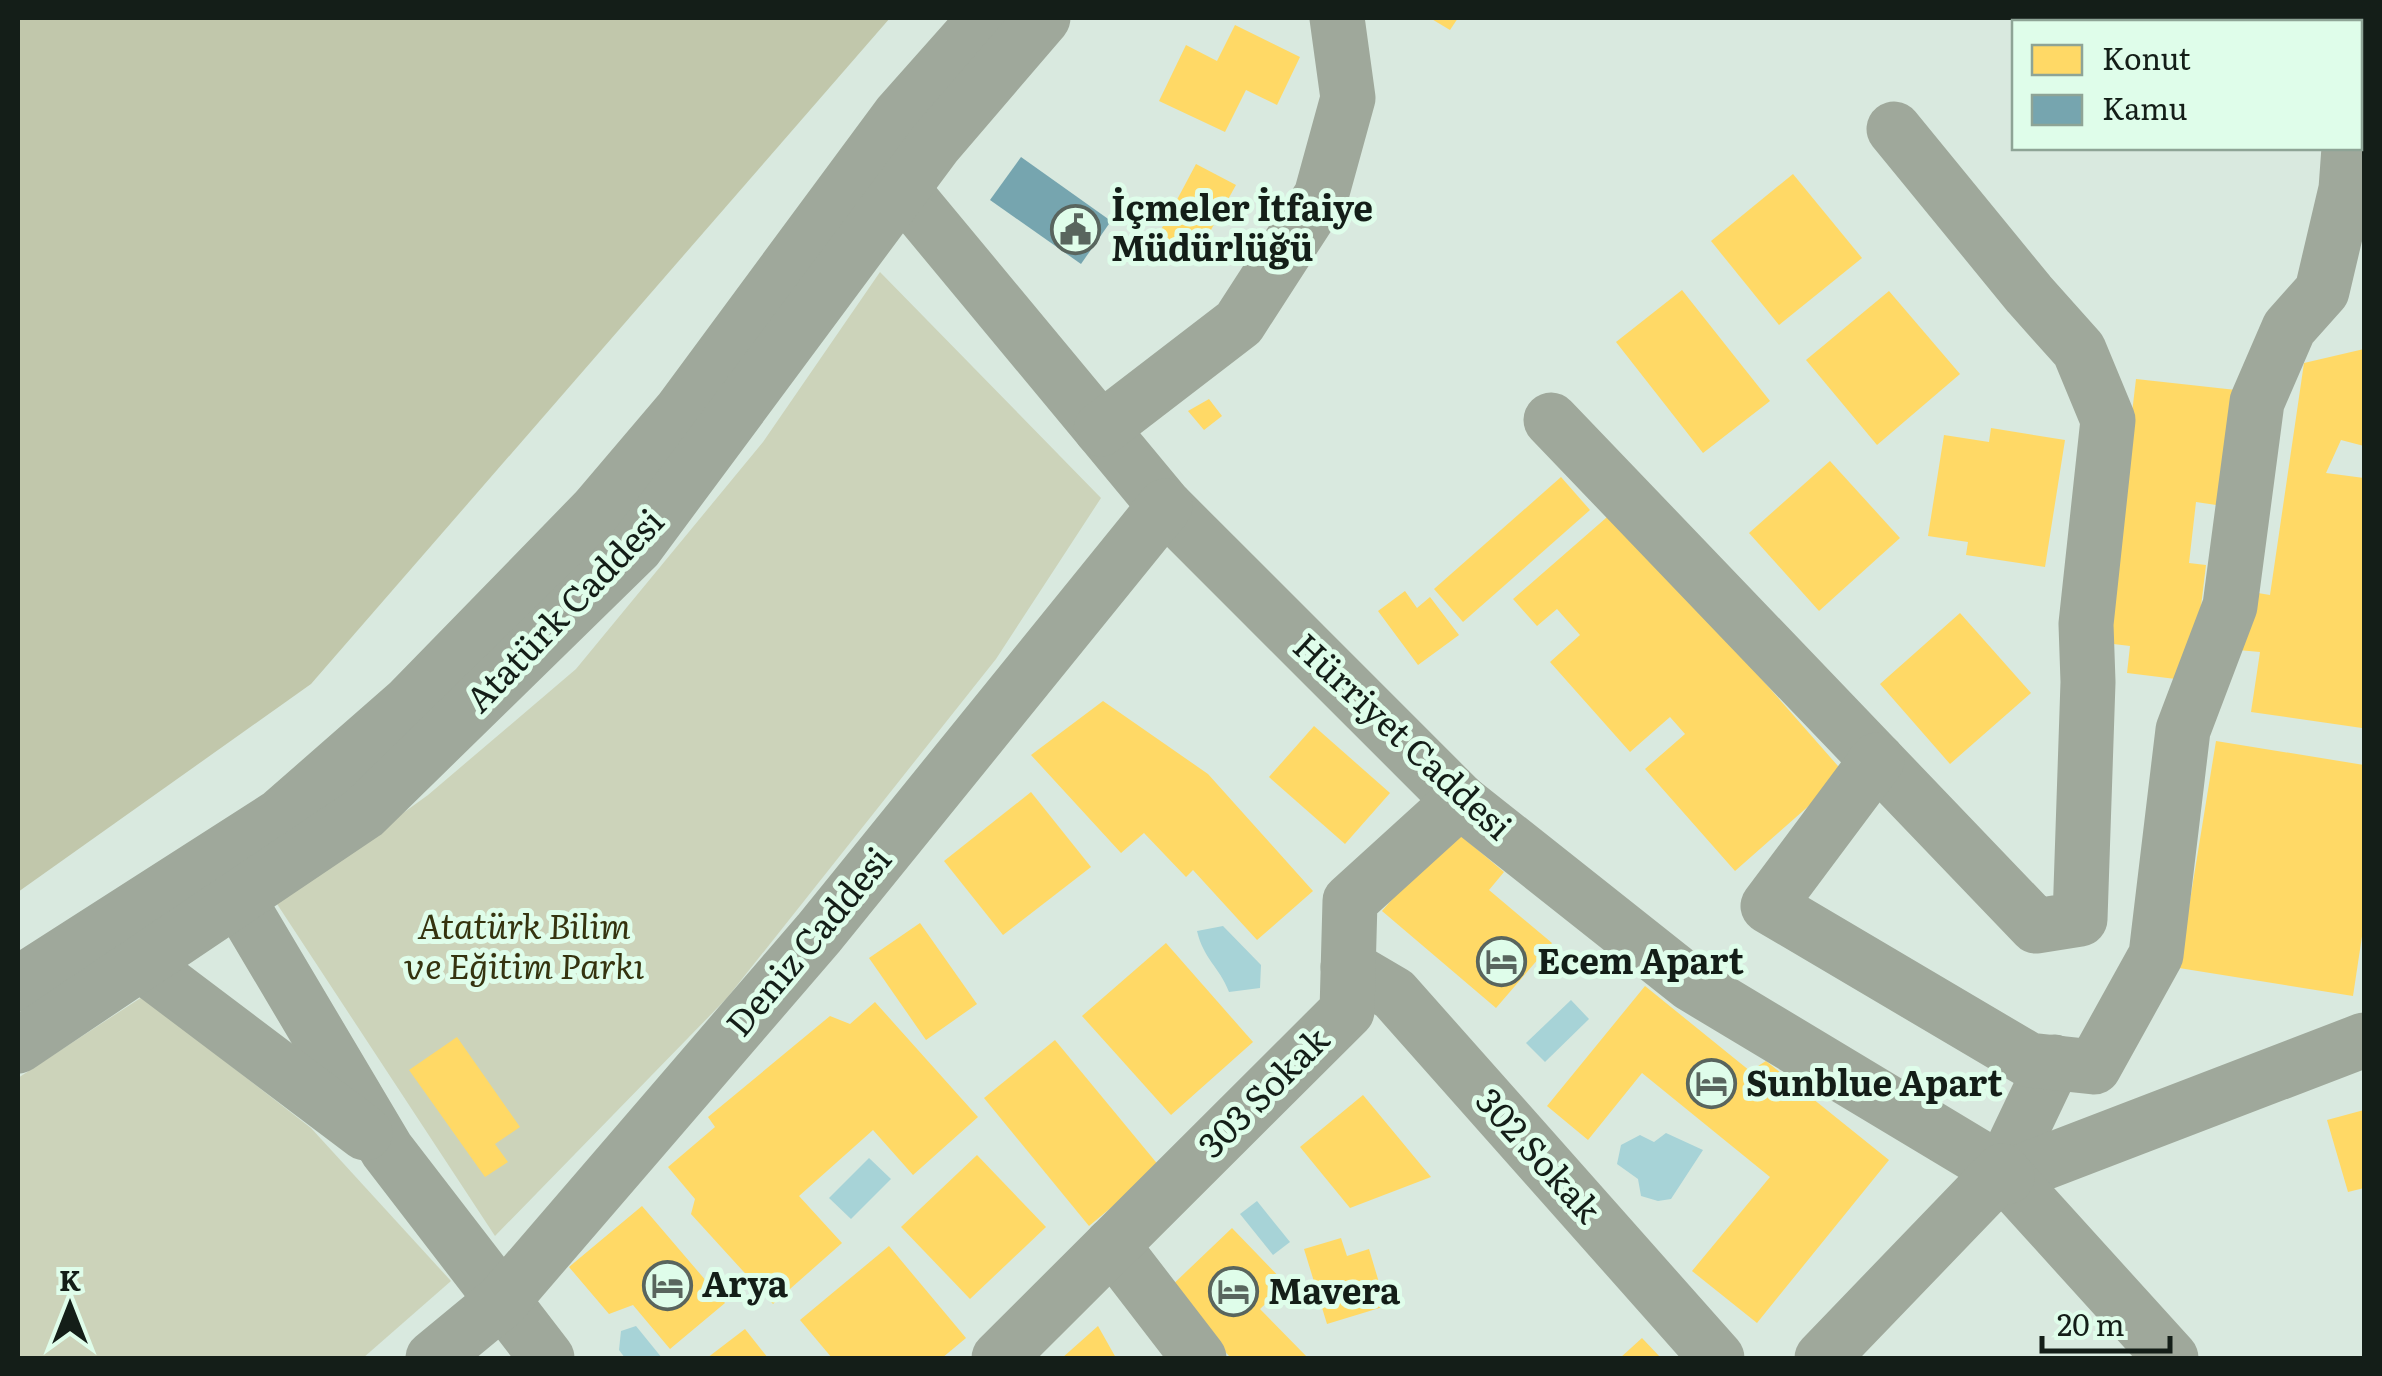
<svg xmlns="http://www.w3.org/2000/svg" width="2382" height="1376" font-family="Literata,serif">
  <rect width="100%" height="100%" fill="#d9e9df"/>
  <!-- green -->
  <g fill="#ccd3ba">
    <polygon points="880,272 1101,498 996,659 727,998 495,1236 277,904 428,795 576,669 763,442"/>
    <polygon points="142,997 311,1128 451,1281 363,1358 18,1358 18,1078"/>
  </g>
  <!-- forest -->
  <polygon fill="#c1c7ab" points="18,18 890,18 311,684 18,892"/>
  <!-- water -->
  <g fill="#a7d3d7">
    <path d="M1223 926 1261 965 1260 988 1229 992C1219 966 1204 960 1197 931Z"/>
    <polygon points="1571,1000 1589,1019 1545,1062 1526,1043"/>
    <polygon points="1666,1133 1703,1150 1671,1199 1658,1201 1641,1196 1638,1179 1617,1164 1621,1145 1640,1135 1654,1142"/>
    <polygon points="869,1158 891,1179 851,1219 829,1198"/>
    <polygon points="1257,1201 1290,1242 1273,1255 1240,1214"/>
    <polygon points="636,1326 662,1358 625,1358 619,1350 621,1331"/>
  </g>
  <!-- homes -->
  <g fill="#ffd966">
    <polygon points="1430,18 1458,18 1450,30"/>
    <polygon points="1235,25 1300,57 1277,105 1246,90 1225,132 1159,101 1186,45 1217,61"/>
    <polygon points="1196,164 1236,185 1193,262 1155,241"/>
    <polygon points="1793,174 1862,258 1779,325 1711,241"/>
    <polygon points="1682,290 1770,401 1703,453 1616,342"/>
    <polygon points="1889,291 1960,374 1877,445 1806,360"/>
    <polygon points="2364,349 2364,446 2341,440 2326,473 2364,478 2364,709 2362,728 2251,712 2260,652 2238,650 2246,591 2270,595 2304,363"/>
    <polygon points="2136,379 2236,390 2223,506 2196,502 2189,563 2206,565 2192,681 2127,673 2130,646 2105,643"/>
    <polygon points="1209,399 1222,416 1204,430 1188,411"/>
    <polygon points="1991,428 2065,440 2045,567 1966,555 1968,542 1928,536 1944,435 1989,442"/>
    <polygon points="1830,461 1900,538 1819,611 1749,533"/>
    <polygon points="1561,477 1590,510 1463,622 1434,589"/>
    <polygon points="1614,511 1845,774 1735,871 1645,769 1685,734 1670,717 1630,752 1550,662 1580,635 1557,609 1537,626 1513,599"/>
    <polygon points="1405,591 1417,608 1430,597 1459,635 1418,665 1378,611"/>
    <polygon points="1960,613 2031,693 1950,764 1880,684"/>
    <polygon points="1103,701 1208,774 1313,891 1257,940 1193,870 1186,877 1144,833 1121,853 1031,755"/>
    <polygon points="1314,726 1390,793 1345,844 1269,777"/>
    <polygon points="2216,741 2364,765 2364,923 2353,996 2179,968"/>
    <polygon points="1031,792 1091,867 1003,935 944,861"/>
    <polygon points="1453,829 1504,872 1489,890 1552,943 1496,1008 1382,911"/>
    <polygon points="920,923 977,1004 926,1040 869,958"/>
    <polygon points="1166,943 1253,1042 1171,1115 1082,1016"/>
    <polygon points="1645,986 1750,1071 1766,1061 1889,1160 1757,1323 1692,1271 1770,1177 1642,1073 1588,1140 1547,1106"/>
    <polygon points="875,1002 978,1117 913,1175 873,1130 799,1196 842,1243 773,1304 691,1214 695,1199 668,1167 715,1127 708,1117 830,1016 850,1024"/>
    <polygon points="457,1037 520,1127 495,1144 508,1162 485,1177 409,1070"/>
    <polygon points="1055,1040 1160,1167 1089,1226 984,1098"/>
    <polygon points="1363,1095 1431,1177 1350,1208 1300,1147"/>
    <polygon points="2364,1110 2364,1188 2348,1192 2327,1120"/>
    <polygon points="977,1155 1046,1227 970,1299 901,1227"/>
    <polygon points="642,1206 725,1303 670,1349 633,1305 609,1314 569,1267"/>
    <polygon points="1232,1228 1286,1284 1260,1309 1308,1358 1231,1358 1166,1291"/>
    <polygon points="1341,1238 1347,1256 1369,1249 1386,1306 1327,1324 1304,1249"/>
    <polygon points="889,1246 966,1338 942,1358 832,1358 800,1320"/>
    <polygon points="1098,1326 1116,1358 1062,1358"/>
    <polygon points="745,1329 768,1358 707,1358"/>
    <polygon points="1642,1338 1661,1358 1620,1358"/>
  </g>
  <!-- public -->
  <polygon fill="#76a5af" points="1021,157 1111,221 1081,264 990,200"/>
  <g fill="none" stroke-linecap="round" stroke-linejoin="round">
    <!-- minor -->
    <g stroke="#9fa89b" stroke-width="55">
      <polyline points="2321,18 2323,22"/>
      <polyline points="901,188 1165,506 1460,801 1691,984 2002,1171 2054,1062"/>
      <polyline points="1551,420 2036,926 2080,919 2088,682 2086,624 2108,420 2079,350 2029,294 1894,129"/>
      <polyline points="1101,429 1239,323 1321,196 1348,98 1337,18"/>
      <polyline points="1877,760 1768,906 2029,1060 2094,1067 2156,955 2183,730 2230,606 2257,402 2289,328 2322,291 2346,189 2349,148"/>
      <polyline points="209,875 238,899 387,1150 547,1358"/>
      <polyline points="140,930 141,964 365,1133"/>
      <polyline points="1348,967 1394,994 1717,1358"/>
      <polyline points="18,984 280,816 409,703 596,511 681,411 899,116 986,18"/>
      <polyline points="18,1046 364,813 636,547 935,144 1043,18"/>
      <polyline points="2007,1177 2364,1040"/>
      <polyline points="2007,1177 2171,1358"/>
      <polyline points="1112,1245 1199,1358"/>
      <polyline points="433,1358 502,1301 819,933 1165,506"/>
      <polyline points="999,1358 1347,1011 1350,901 1460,801"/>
      <polyline points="1822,1358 2002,1171 2007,1177"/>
    </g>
  </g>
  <!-- icons -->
  <defs>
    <symbol id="civic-ring" viewBox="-11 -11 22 22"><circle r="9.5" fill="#dffdea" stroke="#59655e" stroke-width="1.5"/><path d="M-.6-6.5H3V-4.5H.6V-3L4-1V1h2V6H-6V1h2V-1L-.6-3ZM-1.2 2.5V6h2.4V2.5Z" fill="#59655e"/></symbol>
    <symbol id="hotel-ring" viewBox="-11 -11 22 22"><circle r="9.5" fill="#dffdea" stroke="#59655e" stroke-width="1.5"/><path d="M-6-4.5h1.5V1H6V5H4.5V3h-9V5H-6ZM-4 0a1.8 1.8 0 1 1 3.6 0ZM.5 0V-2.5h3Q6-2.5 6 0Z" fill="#59655e"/></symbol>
  </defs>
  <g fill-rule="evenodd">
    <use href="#civic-ring" x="1048" y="202" width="55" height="55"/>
    <use href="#hotel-ring" x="1474" y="934" width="55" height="55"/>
    <use href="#hotel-ring" x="1684" y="1056" width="55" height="55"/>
    <use href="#hotel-ring" x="640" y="1258" width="55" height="55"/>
    <use href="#hotel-ring" x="1206" y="1264" width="55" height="55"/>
  </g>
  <g text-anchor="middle" stroke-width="10" stroke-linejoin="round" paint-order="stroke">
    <!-- poi labels -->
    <g font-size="35" font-weight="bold" fill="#141e18" stroke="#dffdea" text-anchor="start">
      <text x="1111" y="221">İçmeler İtfaiye<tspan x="1111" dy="40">Müdürlüğü</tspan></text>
      <text x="1537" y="974">Ecem Apart</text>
      <text x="1746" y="1096">Sunblue Apart</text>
      <text x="702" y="1297">Arya</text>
      <text x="1268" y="1304">Mavera</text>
    </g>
    <!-- street labels -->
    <g font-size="35" fill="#141e18" stroke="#dffdea">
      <text transform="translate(565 611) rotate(-46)" y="12">Atatürk Caddesi</text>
      <text transform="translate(1402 737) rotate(43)" y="12">Hürriyet Caddesi</text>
      <text transform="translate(809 942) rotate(-50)" y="12">Deniz Caddesi</text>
      <text transform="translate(1264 1093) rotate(-45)" y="12">303 Sokak</text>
      <text transform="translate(1538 1156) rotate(48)" y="12">302 Sokak</text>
    </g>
    <!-- park labels -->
    <g font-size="35" font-style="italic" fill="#35330f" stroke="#dffdea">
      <text x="524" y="939">Atatürk Bilim<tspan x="524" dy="40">ve Eğitim Parkı</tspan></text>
    </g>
  </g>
  <!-- border -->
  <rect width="2382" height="1376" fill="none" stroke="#141e18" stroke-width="40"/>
  <!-- legend -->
  <rect x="2012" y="20" width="350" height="130" fill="#dffdea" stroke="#8ea496" stroke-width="2.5"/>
  <rect x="2032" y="45" width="50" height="30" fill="#ffd966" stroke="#8ea496" stroke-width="2.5"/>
  <text x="2102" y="70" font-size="30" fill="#141e18">Konut</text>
  <rect x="2032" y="95" width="50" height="30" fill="#76a5af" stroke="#8ea496" stroke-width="2.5"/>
  <text x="2102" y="120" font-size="30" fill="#141e18">Kamu</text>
  <!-- north arrow -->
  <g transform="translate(70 1306)" stroke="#dffdea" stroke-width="8" paint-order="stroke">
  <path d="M0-8L18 38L0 25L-18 38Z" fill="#141e18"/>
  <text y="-15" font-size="28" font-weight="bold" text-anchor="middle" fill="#141e18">K</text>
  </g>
  <!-- scale -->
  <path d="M2042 1336v15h128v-15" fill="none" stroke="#141e18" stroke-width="5"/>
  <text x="2057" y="1336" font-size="30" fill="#141e18" stroke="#dffdea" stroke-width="8" paint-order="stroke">20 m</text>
</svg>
